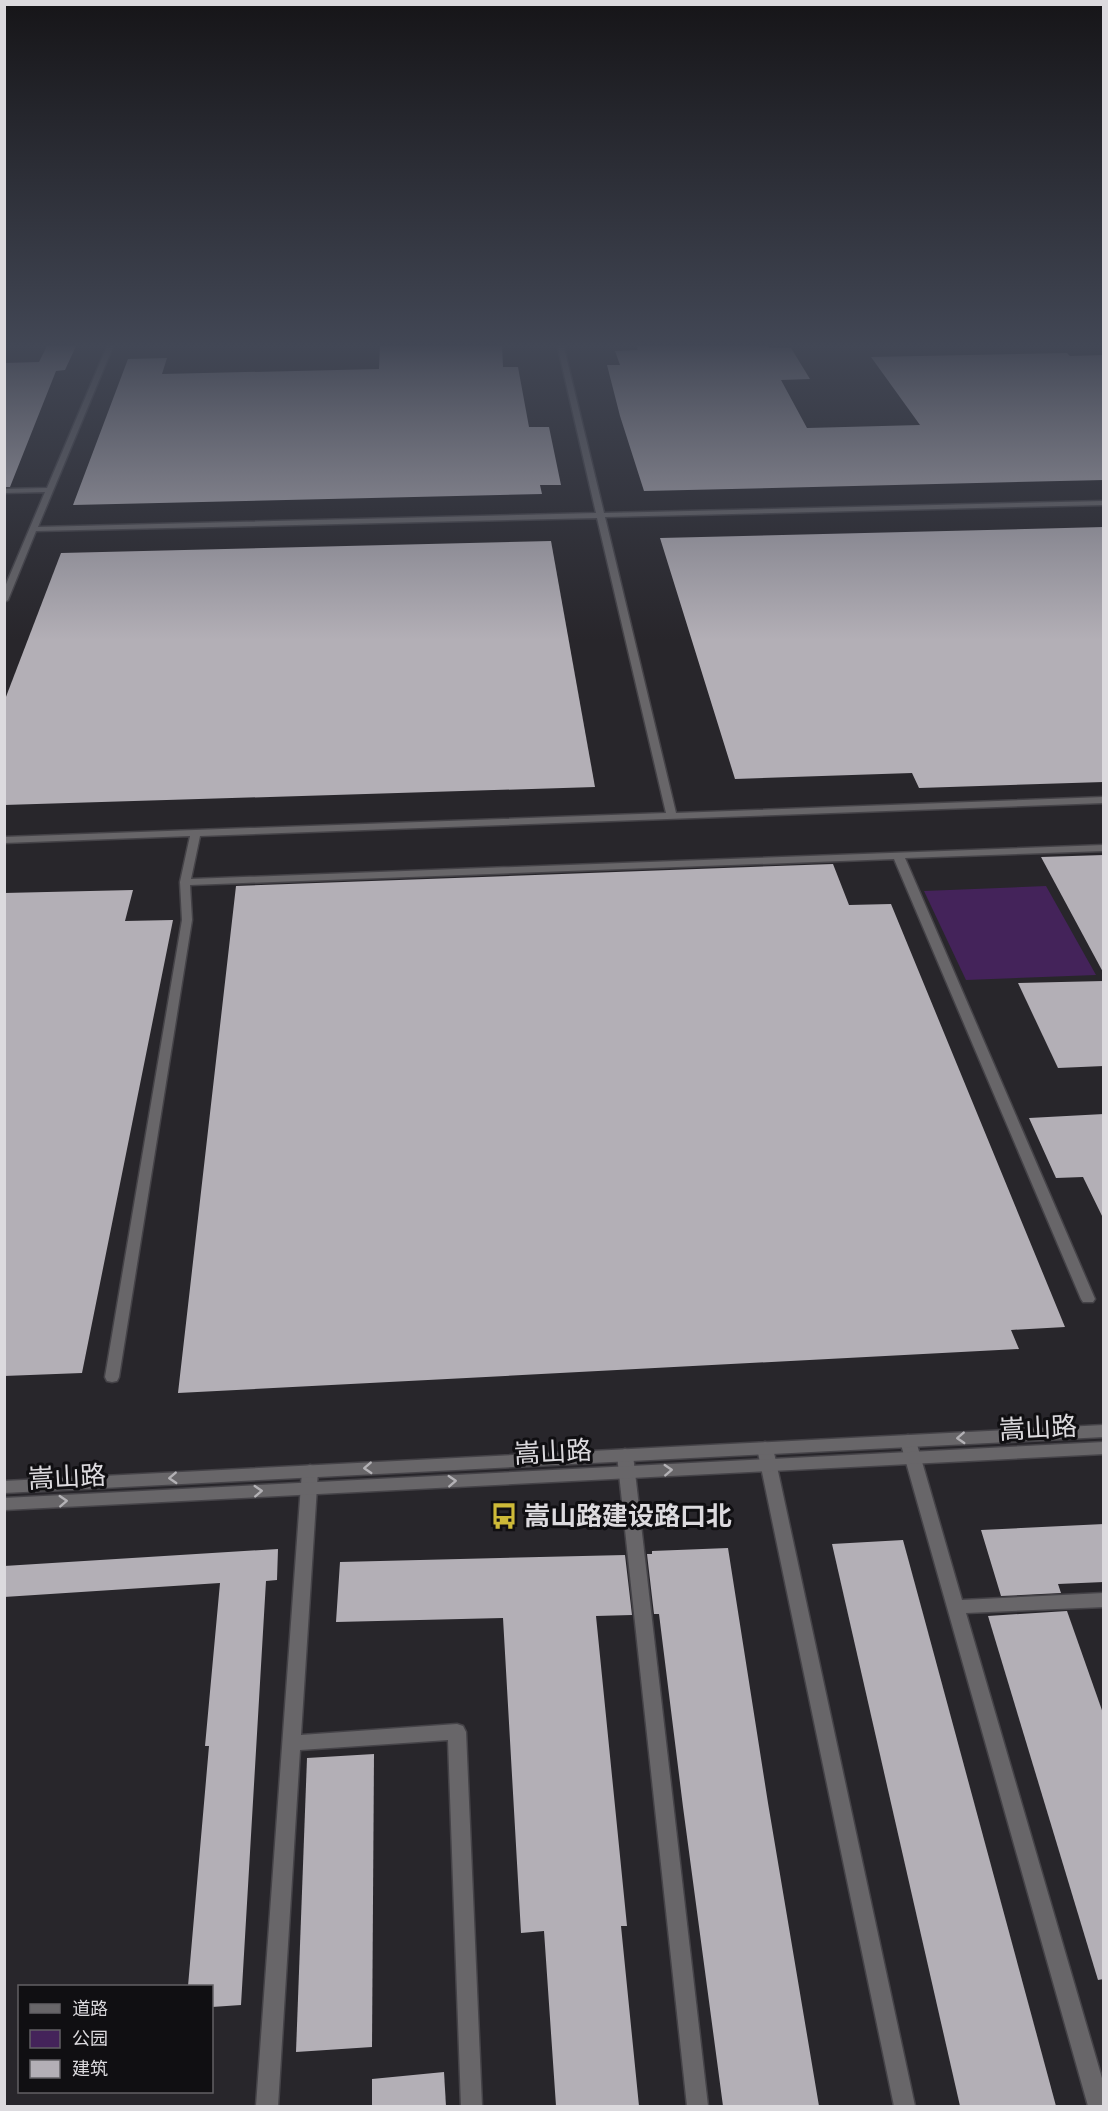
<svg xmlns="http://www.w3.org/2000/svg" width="1108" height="2111" font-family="'Exo 2','Noto Sans SC',sans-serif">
  <rect width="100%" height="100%" fill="#28262b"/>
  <!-- green -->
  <polygon fill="#44235a" points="1046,886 1096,975 966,980 924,891"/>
  <!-- building -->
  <g fill="#b3afb6">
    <polygon points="48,344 77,344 65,370 56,371 10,487 4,487 4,363 39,362"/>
    <polygon points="380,344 502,344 503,367 518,367 529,427 549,427 561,485 540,485 542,494 73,505 128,359 167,358 162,374 379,369"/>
    <polygon points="636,344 769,344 769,348 791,348 810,379 781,380 807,428 920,425 871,357 1067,353 1070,356 1104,355 1104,480 644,491 620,416 607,365 620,365 615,351 638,350"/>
    <polygon points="1104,527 1104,782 919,788 912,773 735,779 660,538"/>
    <polygon points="551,541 595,787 4,805 4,702 61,553"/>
    <polygon points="1104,855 1104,974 1041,857"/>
    <polygon points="833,864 849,905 891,904 1065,1327 1011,1330 1019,1349 178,1393 236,886"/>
    <polygon points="133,890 125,921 173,920 82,1373 4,1376 4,893"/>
    <polygon points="1104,981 1104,1066 1058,1068 1018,983"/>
    <polygon points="1104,1114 1104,1220 1083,1177 1056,1178 1029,1118"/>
    <polygon points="1104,1524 1104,1582 1058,1584 1061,1593 1001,1596 981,1530"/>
    <polygon points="903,1540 925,1621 1056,2106 960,2106 832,1544"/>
    <polygon points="728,1548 768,1803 819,2106 723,2106 683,1807 659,1614 654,1614 647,1554 652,1554 652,1551"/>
    <polygon points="278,1549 277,1580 266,1581 241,2005 212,2007 212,1986 188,1986 209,1746 205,1746 220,1583 4,1597 4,1566"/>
    <polygon points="625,1555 632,1615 596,1616 627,1926 621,1926 639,2106 556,2106 544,1931 521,1933 503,1618 336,1622 340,1562"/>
    <polygon points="1067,1611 1104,1716 1104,1979 1098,1980 988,1616"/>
    <polygon points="374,1754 372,2047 296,2052 307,1758"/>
    <polygon points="444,2072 446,2106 372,2106 372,2079"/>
  </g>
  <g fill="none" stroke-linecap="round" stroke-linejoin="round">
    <defs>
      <g id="service">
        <polygon points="108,344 114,344 38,527 596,513 557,344 563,344 604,513 1104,501 1104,505 605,517 676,813 1104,797 1104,803 200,836 191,879 1104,845 1104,851 905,858 1095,1299 1093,1302 1083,1302 1081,1299 894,859 190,885 192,920 119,1377 117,1381 112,1382 107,1381 105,1377 182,920 180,882 190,836 4,843 4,837 666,813 597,518 36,531 8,600 4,602 4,589 45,492 4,493 4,489 47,488"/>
        <polygon points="908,1435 913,1437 916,1441 962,1600 1104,1593 1104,1607 966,1613 1104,2085 1104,2106 1088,2106 900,1441 903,1437"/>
        <polygon points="765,1442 770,1444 773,1448 915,2106 894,2106 757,1448 760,1444"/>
        <polygon points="625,1449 630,1451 633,1455 708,2106 687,2106 617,1455 620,1451"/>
        <polygon points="310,1465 316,1467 318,1471 301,1735 457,1724 463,1726 466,1732 482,2106 461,2106 448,1740 300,1750 278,2106 256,2106 302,1471 304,1467"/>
      </g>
      <g id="minor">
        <polygon points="1104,1425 1104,1437 4,1493 4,1481"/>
        <polygon points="1104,1442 1104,1454 4,1510 4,1498"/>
      </g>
    </defs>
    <!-- service casing -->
    <use href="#service" stroke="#454348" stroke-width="3"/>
    <!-- minor casing -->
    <use href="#minor" stroke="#454348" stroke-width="3"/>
    <!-- service -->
    <use href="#service" fill="#686669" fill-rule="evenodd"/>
    <!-- minor -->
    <use href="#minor" fill="#686669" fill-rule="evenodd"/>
  </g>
  <!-- one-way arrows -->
  <defs><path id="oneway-chevron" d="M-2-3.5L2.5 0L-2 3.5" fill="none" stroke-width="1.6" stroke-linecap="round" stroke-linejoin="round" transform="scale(1.5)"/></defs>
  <g stroke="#b3b1b5">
    <use href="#oneway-chevron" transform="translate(961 1438) rotate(177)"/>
    <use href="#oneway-chevron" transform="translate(368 1468) rotate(177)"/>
    <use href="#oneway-chevron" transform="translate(668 1470) rotate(-3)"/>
    <use href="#oneway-chevron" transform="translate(173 1478) rotate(177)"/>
    <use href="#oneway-chevron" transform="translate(452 1481) rotate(-3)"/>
    <use href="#oneway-chevron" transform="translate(258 1491) rotate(-3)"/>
    <use href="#oneway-chevron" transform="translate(63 1501) rotate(-3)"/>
  </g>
  <!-- sky -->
  <linearGradient id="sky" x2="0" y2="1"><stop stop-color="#161518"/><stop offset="0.54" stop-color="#424755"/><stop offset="1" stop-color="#424755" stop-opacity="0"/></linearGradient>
  <rect width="1108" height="640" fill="url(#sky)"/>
  <!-- icons -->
  <defs>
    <symbol id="bus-bare" viewBox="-9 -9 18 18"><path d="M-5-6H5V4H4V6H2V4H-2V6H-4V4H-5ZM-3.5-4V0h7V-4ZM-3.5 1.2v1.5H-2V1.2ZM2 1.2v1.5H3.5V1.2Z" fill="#cdb938" stroke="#100f12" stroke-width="2.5" paint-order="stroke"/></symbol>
  </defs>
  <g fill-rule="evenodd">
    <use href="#bus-bare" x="485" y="1497" width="38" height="38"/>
  </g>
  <g text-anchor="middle" stroke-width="6" stroke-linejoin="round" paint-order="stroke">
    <!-- near-street labels -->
    <g font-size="26" fill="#dcdade" stroke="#100f12">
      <text transform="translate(1038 1428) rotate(-3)" y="9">嵩山路</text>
      <text transform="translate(553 1452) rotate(-3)" y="9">嵩山路</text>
      <text transform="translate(67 1477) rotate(-3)" y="9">嵩山路</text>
    </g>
    <!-- near-poi labels -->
    <g font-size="26" font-weight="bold" fill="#dcdade" stroke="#100f12" text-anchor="start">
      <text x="524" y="1525">嵩山路建设路口北</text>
    </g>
  </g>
  <!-- border -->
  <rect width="1108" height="2111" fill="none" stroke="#dcdade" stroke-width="12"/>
  <!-- legend -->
  <rect x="18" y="1985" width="195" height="108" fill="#100f12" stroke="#626064" stroke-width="1.5"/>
  <rect x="30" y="2004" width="30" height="9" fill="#686669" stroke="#626064" stroke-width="1.5"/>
  <text x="72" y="2015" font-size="18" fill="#dcdade">道路</text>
  <rect x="30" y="2030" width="30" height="18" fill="#44235a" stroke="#626064" stroke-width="1.5"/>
  <text x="72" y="2045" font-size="18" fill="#dcdade">公园</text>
  <rect x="30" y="2060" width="30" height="18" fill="#b3afb6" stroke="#626064" stroke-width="1.5"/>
  <text x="72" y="2075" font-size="18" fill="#dcdade">建筑</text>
</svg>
